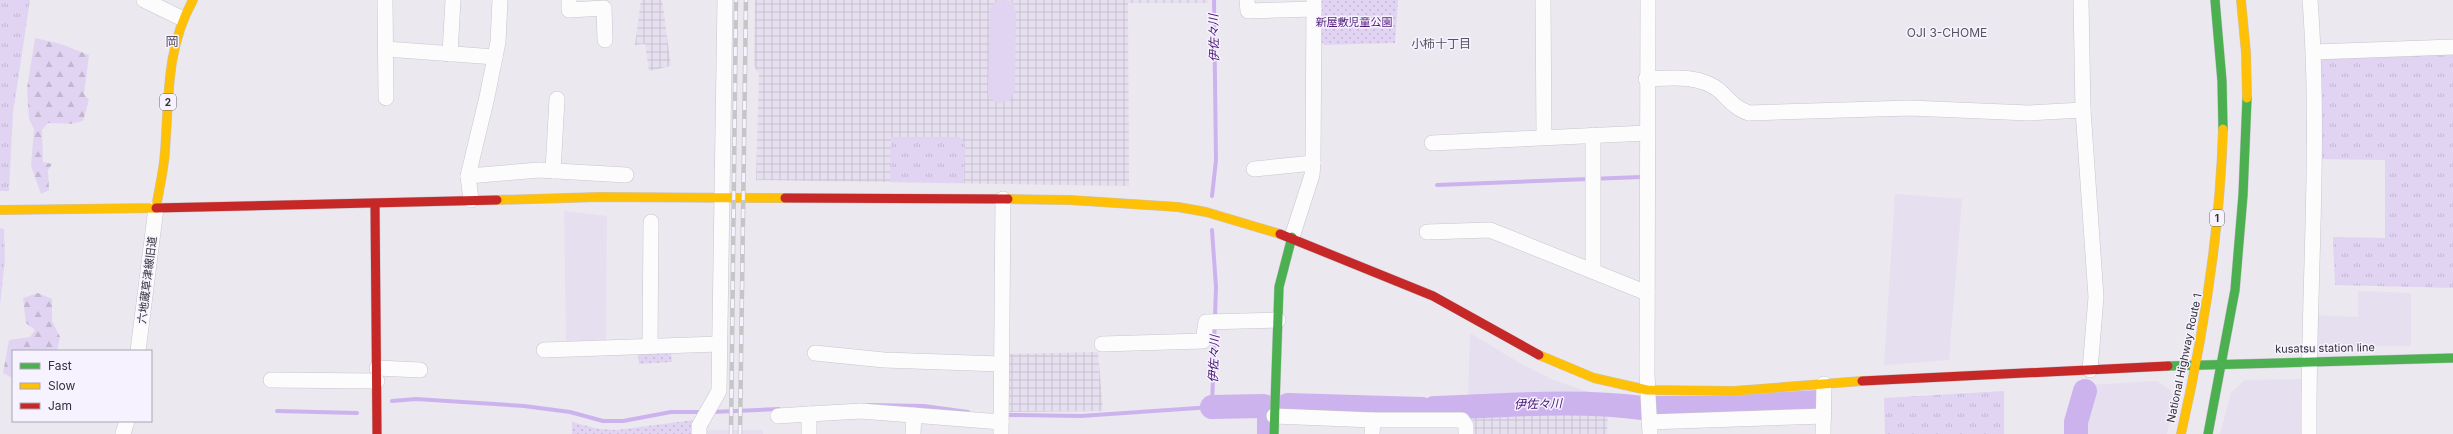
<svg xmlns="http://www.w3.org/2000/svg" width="2453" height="434" font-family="Inter,'Noto Sans JP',sans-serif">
  <defs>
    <pattern id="industrial-grid" width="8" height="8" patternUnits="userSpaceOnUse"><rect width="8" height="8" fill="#e5dfef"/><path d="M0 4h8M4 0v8" fill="none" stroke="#c5c0ce"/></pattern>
    <pattern id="grass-tufts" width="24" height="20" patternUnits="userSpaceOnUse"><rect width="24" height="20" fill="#e1d4f3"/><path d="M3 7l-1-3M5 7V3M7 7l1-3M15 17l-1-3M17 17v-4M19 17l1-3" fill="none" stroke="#c2b6d1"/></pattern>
    <pattern id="forest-firs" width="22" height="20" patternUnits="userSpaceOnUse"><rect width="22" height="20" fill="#e1d4f3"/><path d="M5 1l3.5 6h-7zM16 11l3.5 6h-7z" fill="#c2b6d1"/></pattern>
    <pattern id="park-dots" width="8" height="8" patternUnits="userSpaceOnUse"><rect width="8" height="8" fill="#e1d4f3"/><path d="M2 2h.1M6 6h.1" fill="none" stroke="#c2b6d1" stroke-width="1.8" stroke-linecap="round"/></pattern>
  </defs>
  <rect width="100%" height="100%" fill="#ece8f0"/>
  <!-- built -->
  <g fill="#e5dfef">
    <polygon points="1895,194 1962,199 1949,360 1884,365"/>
    <polygon points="564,211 607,216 606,341 566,343"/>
    <polygon points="2358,291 2411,293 2411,346 2312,346 2312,315 2358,317"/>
    <polygon points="1470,333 1523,365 1551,379 1595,394 1595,397 1468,400"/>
    <polygon points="2302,379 2303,434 2220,434 2231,393 2245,380"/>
    <polygon points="2157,381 2170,390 2174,399 2167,434 2081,434 2082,421 2091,392 2087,385"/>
    <rect x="706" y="430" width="57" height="4"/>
  </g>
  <!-- industrial -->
  <g fill="url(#industrial-grid)">
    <polygon points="641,0 662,0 671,66 649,71 645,44 635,45"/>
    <polygon points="755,0 1208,0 1208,3 1128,3 1129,186 756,180 759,74 754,66"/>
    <polygon points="1098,352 1103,411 1009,412 1009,354"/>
    <polygon points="1608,408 1607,434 1472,434 1473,411"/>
  </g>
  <!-- grass -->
  <g fill="url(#grass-tufts)">
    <polygon points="0,0 30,0 13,113 9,191 0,191"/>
    <polygon points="2453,53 2453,288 2335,285 2333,237 2385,238 2385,160 2318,159 2320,55"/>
    <polygon points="891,137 960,137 965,143 964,183 890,182"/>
    <polygon points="0,228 4,229 5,259 0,305"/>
    <polygon points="2004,391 2004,434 1885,434 1884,398"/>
  </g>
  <!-- forest -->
  <g fill="url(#forest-firs)">
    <polygon points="35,38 61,44 89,55 84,94 89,100 83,121 70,124 48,123 42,130 43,162 52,164 48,170 49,190 41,194 31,166 34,129 29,119 27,88"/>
    <polygon points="38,293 52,299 52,321 60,337 57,351 13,351 13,378 3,373 9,340 30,337 35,330 26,323 23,298"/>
  </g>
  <!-- park -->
  <g fill="url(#park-dots)">
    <polygon points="1319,0 1398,0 1395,43 1324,45 1320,40"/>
    <polygon points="671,352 672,362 639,364 638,354"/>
    <polygon points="694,420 694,434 572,434 572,422 598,429 617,430"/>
  </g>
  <!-- garden -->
  <polygon fill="#e1d4f3" points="998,0 1012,1 1016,12 1015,90 1009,101 999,103 991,99 988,94 990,8"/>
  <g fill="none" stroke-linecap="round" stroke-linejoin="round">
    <!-- stream -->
    <g stroke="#cdb3ee" stroke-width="4">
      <polyline points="1437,185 1641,177"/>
      <polyline points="1212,196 1216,160 1214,0"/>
      <polyline points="392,401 416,399 524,406 570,412 603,421 623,421 671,412 703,412"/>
      <polyline points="868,405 924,406 968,412"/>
      <polyline points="277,411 357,413"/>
      <polyline points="712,412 779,409"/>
      <polyline points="1009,415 1081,416 1212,407 1216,287 1212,230"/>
    </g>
    <!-- canal -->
    <polyline stroke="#cdb3ee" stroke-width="14" points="1264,434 1264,406"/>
    <!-- river -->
    <g stroke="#cdb3ee" stroke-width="24">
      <polyline points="1288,405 1422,409"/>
      <polyline points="1212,407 1264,406"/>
      <path d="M1434 408C1503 406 1573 399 1642 408"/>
      <polyline points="1657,408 1711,408 1819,402"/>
      <polyline points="2076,434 2076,422 2085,391"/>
    </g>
    <defs>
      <g id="street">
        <polyline points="144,0 181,18"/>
        <polyline points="385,0 386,98"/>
        <polyline points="569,0 569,10 604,8 605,40"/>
        <polyline points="1247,0 1248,11 1314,9"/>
        <polyline points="1543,0 1544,137"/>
        <polyline points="1648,0 1647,374 1650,434"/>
        <polyline points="2081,0 2083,110 2096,297 2090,370"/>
        <polyline points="386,49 495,57"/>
        <polyline points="2314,52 2453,47"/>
        <polyline points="450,54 453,0"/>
        <path d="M1646 79C1670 78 1700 74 1720 91 1729 100 1736 109 1749 113L1910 108 2029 113 2083 110"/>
        <polyline points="1593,135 1593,270"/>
        <polyline points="1432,143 1647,133"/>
        <polyline points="1254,169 1313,163"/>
        <polyline points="553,171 557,99"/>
        <polyline points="468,176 539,170 626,175"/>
        <polyline points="471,200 468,176 487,97 498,42 500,0"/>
        <polyline points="1427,232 1490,230 1647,293"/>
        <polyline points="1292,237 1312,175 1313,163 1314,0"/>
        <polyline points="1102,344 1203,341 1206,322 1278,320"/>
        <polyline points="650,346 651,222"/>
        <polyline points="544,350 719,344"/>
        <polyline points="138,351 156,208"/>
        <polyline points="815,353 884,360 1001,364"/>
        <polyline points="377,368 420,370"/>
        <polyline points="271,380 377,381"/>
        <polyline points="778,416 809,414"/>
        <polyline points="1274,416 1373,420 1462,420 1466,426 1466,434"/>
        <polyline points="1649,422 1824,416"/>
        <polyline points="123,434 127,421"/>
        <polyline points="699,434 699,426 719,391 725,0"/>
        <polyline points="809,434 809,414 861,411 1001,422"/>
        <polyline points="913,434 914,415"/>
        <polyline points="1001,434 1003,199"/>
        <polyline points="1372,434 1373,420"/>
        <polyline points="1823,434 1824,384"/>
        <path d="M2309 434C2308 289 2321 144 2310 0"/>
      </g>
      <g id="fast">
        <polyline points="2215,0 2222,81 2223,129"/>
        <polyline points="2168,366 2453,358"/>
        <polyline points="1274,434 1279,287 1292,237"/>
        <polyline points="2208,434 2235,290 2243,195 2247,98"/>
      </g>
      <g id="slow">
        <polyline points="2241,0 2246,53 2247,98"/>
        <polyline points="1008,199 1070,200 1178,207 1206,212 1280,234"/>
        <polyline points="497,200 599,197 785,198"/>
        <path d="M0 210 156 208C159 189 164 170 165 151 169 98 166 48 193 0"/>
        <polyline points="1539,355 1594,378 1647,390 1734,391 1862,381"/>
        <path d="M2181 434C2204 333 2220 232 2223 129"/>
      </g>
      <g id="jam">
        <polyline points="785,198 1008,199"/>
        <polyline points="375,204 377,434"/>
        <polyline points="156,208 497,200"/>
        <polyline points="1280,234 1433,296 1539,355"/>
        <polyline points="1862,381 2168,366"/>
      </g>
    </defs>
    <!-- street casing -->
    <use href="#street" stroke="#c8c5cb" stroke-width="16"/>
    <!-- fast casing -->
    <use href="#fast" stroke="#c8c5cb" stroke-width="10"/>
    <!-- slow casing -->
    <use href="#slow" stroke="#c8c5cb" stroke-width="10"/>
    <!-- jam casing -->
    <use href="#jam" stroke="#c8c5cb" stroke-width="10"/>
    <!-- street -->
    <use href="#street" stroke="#fcfcfd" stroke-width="15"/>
    <!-- fast -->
    <use href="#fast" stroke="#4caf50" stroke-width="9"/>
    <!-- slow -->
    <use href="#slow" stroke="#ffc107" stroke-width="9"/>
    <!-- jam -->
    <use href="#jam" stroke="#c62828" stroke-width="9"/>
    <defs>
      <g id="rail">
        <polyline points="731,434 736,0"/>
        <polyline points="740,434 746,0"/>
      </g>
    </defs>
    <!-- rail casing -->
    <use href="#rail" stroke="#c6c5c7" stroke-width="4.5"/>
    <!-- rail -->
    <use href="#rail" stroke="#f7f2ff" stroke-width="3" stroke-dasharray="9" stroke-linecap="butt"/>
  </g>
  <g text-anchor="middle" stroke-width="3" stroke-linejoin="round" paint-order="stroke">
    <!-- shield labels -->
    <g fill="#f7f2ff" stroke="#6e6b73" stroke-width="1">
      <rect x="160" y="94" width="16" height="16" rx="3"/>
      <rect x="2210" y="210" width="14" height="16" rx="3"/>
    </g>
    <g font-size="10" font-weight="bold" fill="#333137">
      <text x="168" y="106">2</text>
      <text x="2217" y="222">1</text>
    </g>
    <!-- park labels -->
    <g font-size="11" fill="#4f1c7a" stroke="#f7f2ff">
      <text x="1354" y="26">新屋敷児童公園</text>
    </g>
    <!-- street labels -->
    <g font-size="11" fill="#333137" stroke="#f7f2ff">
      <text transform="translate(147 280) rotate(-83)" y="4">六地蔵草津線旧道</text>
      <text transform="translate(2325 348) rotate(-1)" y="4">kusatsu station line</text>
      <text transform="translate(2184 358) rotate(-78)" y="4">National Highway Route 1</text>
    </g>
    <!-- neighbourhood labels -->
    <g font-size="12" fill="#57525f" stroke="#f7f2ff">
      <text x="1947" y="37">OJI 3-CHOME</text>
      <text x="1441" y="48">小柿十丁目</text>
    </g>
    <!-- water labels -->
    <g font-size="12" font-style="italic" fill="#491574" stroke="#f7f2ff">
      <text transform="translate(1214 38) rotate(-91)" y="4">伊佐々川</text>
      <text transform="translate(1214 359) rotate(-88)" y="4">伊佐々川</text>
      <text transform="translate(1538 404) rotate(-1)" y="4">伊佐々川</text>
    </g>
    <!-- quarter labels -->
    <g font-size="13" fill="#57525f" stroke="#f7f2ff">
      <text x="172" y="46">岡</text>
    </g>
  </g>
  <!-- legend -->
  <rect x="12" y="350" width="140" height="72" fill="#f7f2ff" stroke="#a9a5af"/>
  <rect x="20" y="363" width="20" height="6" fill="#4caf50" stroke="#a9a5af"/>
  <text x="48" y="370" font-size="12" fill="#333137">Fast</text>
  <rect x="20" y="383" width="20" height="6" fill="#ffc107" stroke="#a9a5af"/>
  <text x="48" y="390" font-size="12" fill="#333137">Slow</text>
  <rect x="20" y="403" width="20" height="6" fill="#c62828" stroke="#a9a5af"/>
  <text x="48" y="410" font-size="12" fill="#333137">Jam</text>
</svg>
